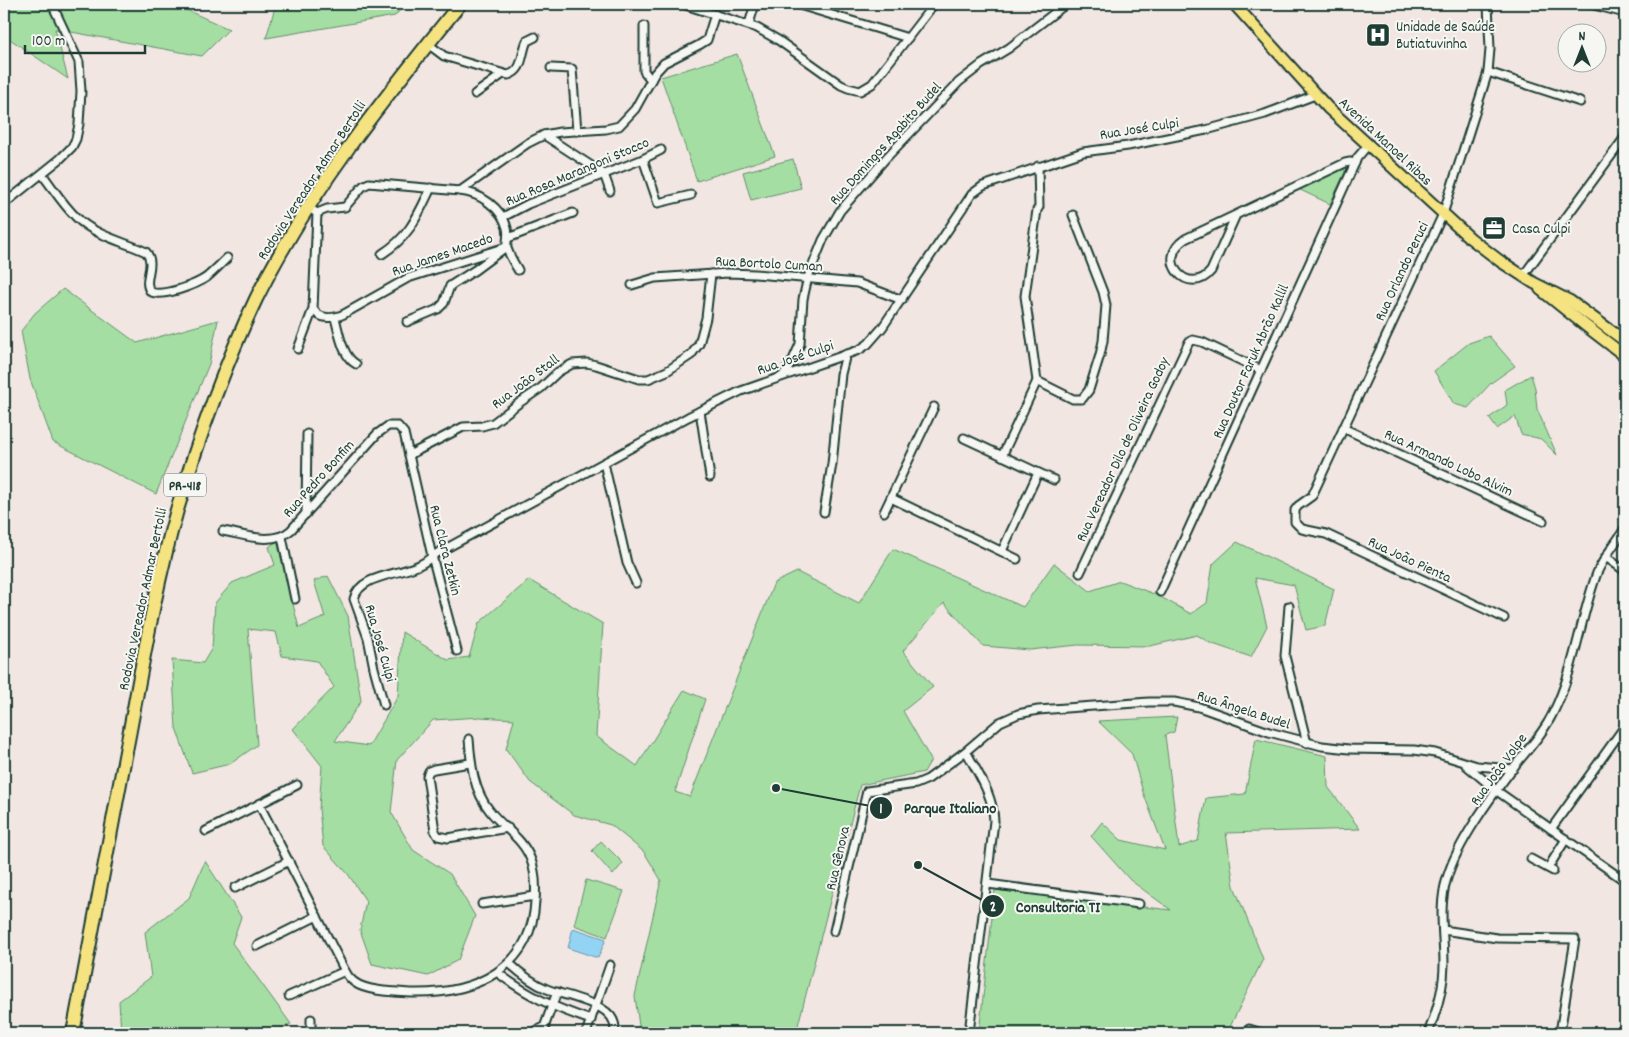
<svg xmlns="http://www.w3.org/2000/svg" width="1629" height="1037" font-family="Dekko,sans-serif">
  <rect width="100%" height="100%" fill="#f2e6e2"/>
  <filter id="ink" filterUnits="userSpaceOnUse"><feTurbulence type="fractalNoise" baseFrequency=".02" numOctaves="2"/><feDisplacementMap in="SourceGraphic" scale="10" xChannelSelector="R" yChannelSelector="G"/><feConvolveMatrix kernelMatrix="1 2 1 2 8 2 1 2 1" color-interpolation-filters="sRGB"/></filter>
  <g filter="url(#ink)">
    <!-- green -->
    <g fill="#a5dea3" stroke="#628e6c">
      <polygon points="4,4 173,4 229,29 202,56 55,29 68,79 4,35"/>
      <polygon points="276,4 405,4 395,16 266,38"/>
      <polygon points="737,54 775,156 697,181 661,77"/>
      <polygon points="793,159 801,188 751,200 743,172"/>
      <polygon points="1342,166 1345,170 1345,172 1330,204 1296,188"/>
      <polygon points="63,289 137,343 218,320 209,364 156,494 53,442 30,379 21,331 35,313"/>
      <polygon points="1489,336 1515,366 1491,383 1468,408 1454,404 1434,371 1469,343"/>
      <polygon points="1531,375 1535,388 1537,409 1557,455 1541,439 1521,434 1515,416 1497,429 1489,418 1507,405 1505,390"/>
      <polygon points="277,541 299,628 325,617 314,581 328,576 348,616 361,701 335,741 369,746 398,696 402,632 448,660 469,657 479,623 529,580 603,624 596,736 637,766 684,690 705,699 675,792 690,797 774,583 797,572 859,603 893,549 1023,607 1054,563 1090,591 1120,581 1159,596 1191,614 1207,603 1213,564 1237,542 1334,589 1325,626 1306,630 1294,585 1255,578 1267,626 1251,657 1210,643 1197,635 1150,646 1078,645 1030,650 983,646 944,603 903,651 933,687 903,711 931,760 924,772 860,785 796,1033 640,1033 635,996 661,880 644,852 611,825 574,815 530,782 506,749 514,719 480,717 433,720 397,760 391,812 413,850 450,874 475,916 458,960 428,976 372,964 360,930 366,901 348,874 323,846 319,809 322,766 293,729 334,687 317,661 282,656 276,632 248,629 257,745 230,764 192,773 176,728 172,660 203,663 212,648 215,603 232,583 275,565 269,547"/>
      <polygon points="1177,717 1174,732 1165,735 1179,847 1198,841 1206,798 1245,794 1256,739 1327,756 1328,787 1360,829 1226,833 1234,886 1263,959 1227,1033 979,1033 995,890 1171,910 1130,880 1091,836 1102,822 1121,840 1165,850 1143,792 1132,754 1098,721"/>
      <polygon points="601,841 623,863 613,875 592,851"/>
      <polygon points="205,861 241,917 232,943 291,1024 271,1033 121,1033 119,1001 151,977 145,932 189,898"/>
      <polygon points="586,880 624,891 607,937 574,925"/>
    </g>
    <!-- water -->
    <polygon fill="#93d4f5" stroke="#6598a8" points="573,928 606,939 598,958 568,948"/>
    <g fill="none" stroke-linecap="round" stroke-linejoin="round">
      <defs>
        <g id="street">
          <polyline points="682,4 757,28 778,40 841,85 848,88 860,91 872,84 934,4"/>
          <polyline points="796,4 908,38"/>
          <polyline points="1488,4 1490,49 1488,72 1443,214 1312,496 1298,506 1295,510 1295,522 1302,529 1326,534 1504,618"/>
          <polyline points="1590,4 1625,13"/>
          <polyline points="749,24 755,4"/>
          <polyline points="644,26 644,71 651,80"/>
          <path d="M428 44 444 56 508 75C524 71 521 53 527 41L535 37"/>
          <polyline points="551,68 572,69 577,131"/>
          <polyline points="1488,72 1580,102"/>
          <polyline points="475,94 503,74"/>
          <polyline points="544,135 604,174 610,191"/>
          <polyline points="643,159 658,203 691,195"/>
          <path d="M42 174C53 188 63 205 76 217 95 236 123 241 146 252 157 265 141 281 151 292 163 297 196 285 207 277 214 271 221 264 227 258"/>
          <path d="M460 191C480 193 502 208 507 228 509 235 506 242 507 248 509 255 514 263 518 270"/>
          <polyline points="4,204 60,159 72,147 76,139 79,124 81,91 79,62 52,4"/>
          <polyline points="309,208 317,213 327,209 345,207 363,186 369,183 460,191 528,143 544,135 560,132 606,129 619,126 635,109 655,73 664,63 699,45 707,40 715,14"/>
          <path d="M317 213 313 309C320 320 333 319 344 314L408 278 506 247"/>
          <path d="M1236 215 1211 271C1189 298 1154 260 1185 239L1345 163 1350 162 1355 163"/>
          <polyline points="503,217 528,204 643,159 661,150"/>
          <polyline points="508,238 573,213"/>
          <path d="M382 254C410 236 417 217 431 188"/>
          <polyline points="1523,276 1625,137"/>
          <polyline points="632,285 655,278 728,273 755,274 857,283 902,300"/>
          <path d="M335 318C339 332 342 356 356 364"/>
          <polyline points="407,322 438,309 444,303 450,286 475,270 502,250"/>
          <polyline points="298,349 313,309"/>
          <polyline points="783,375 792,362 800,344 803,299 808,277 823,240 840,211 886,158 959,82 981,65 1009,48 1066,4"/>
          <polyline points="1037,381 1073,399 1082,399 1089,390 1100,355 1103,341 1106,305 1103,292 1073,215"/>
          <polyline points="700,411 710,477"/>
          <polyline points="1343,428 1543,521"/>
          <polyline points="964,438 1054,480"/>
          <polyline points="409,455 463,427 482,426 493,423 519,403 541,388 558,372 572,364 587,363 596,365 639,379 648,379 667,371 691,355 699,344 706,318 711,274"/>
          <polyline points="1002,456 1037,381 1025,296 1037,210 1039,207 1038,166"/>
          <polyline points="604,463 627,563 636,583"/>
          <polyline points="891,498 1017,559"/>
          <polyline points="824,512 832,464 841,374 846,354"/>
          <polyline points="884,512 934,407"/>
          <polyline points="306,514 307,434"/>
          <path d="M223 531C245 535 273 546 291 530L377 434 388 426H398L404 433 432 556 457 651"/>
          <polyline points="282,537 295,599"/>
          <polyline points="1002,551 1038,473"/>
          <polyline points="1606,557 1625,571"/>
          <polyline points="1080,573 1189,342 1193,340 1202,342 1261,370"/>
          <polyline points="1160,592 1355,163 1357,158 1369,144"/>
          <polyline points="1289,606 1285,656 1307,743"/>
          <path d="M384 705 374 668 368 638 354 599C360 570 414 577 432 556L688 417 741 391 859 350 868 344 882 328 972 194 983 186 1083 152 1128 146 1206 130 1265 114 1315 95"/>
          <path d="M966 751C978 774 993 794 994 821L969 1033"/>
          <polyline points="470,763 434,769 429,771 427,776 435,831 438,836 448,838 508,828"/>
          <polyline points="1466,765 1497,791 1625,881"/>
          <path d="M259 804 345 971C347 975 350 979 354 982 367 992 397 992 414 993 474 994 532 969 535 901 536 888 536 873 531 860 523 838 503 828 490 811 473 790 471 764 469 739"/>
          <polyline points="1551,829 1625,726"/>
          <polyline points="206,831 297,785"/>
          <polyline points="1531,859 1553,871"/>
          <polyline points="1548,868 1566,839"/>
          <polyline points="988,884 1139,904"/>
          <polyline points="235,888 289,861"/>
          <polyline points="482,904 535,896"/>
          <polyline points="1443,930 1497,938 1575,939 1560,1033"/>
          <polyline points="834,931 867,791 916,784 928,779 966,751 1000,722 1018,714 1038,710 1149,702 1174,702 1199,707 1269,732 1322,746 1349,749 1414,750 1435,753 1477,766 1513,769"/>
          <polyline points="257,946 317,916"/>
          <path d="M509 963C521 974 532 983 547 989 566 997 622 1004 614 1033"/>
          <path d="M498 973C528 996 555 1008 591 1020"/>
          <polyline points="289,996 345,971"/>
          <polyline points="311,1019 311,1033"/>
          <polyline points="1249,1029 1262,1033"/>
          <polyline points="530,1033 545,1027"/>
          <polyline points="542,1033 557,992"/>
          <polyline points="586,1033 610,965"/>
          <path d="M1428 1033C1437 1011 1444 988 1444 964 1444 935 1438 906 1447 878 1457 843 1491 797 1513 768 1527 750 1543 734 1553 713 1575 669 1580 619 1597 573 1604 557 1616 543 1625 528"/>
        </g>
        <g id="primary">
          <polyline points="1234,4 1328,108 1470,238 1500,261 1534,283 1570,301 1625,341"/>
          <polyline points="1540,289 1586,326 1625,356"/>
        </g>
        <path id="highway" d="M73 1033C91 938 109 842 127 746 142 667 155 587 177 510 198 440 225 364 256 299 309 191 385 97 460 4"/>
      </defs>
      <!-- street casing -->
      <use href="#street" stroke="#1f3d34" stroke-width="11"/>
      <!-- primary casing -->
      <use href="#primary" stroke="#1f3d34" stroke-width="14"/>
      <!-- highway casing -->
      <use href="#highway" stroke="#1f3d34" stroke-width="16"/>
      <!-- street -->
      <use href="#street" stroke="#f6f6f2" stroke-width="7"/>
      <!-- primary -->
      <use href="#primary" stroke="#f5e382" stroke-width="10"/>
      <!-- highway -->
      <use href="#highway" stroke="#f5e382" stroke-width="12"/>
    </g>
  </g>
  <!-- icons -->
  <defs>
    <symbol id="hospital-square" viewBox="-11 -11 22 22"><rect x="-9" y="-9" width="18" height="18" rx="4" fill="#1f3d34" stroke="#f6f6f2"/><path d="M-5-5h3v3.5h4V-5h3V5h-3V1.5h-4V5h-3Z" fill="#fff"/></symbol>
    <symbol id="office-square" viewBox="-11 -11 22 22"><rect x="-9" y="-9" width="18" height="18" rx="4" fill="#1f3d34" stroke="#f6f6f2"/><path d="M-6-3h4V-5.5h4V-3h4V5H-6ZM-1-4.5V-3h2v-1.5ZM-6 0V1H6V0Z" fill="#fff"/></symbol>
  </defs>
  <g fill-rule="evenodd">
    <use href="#hospital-square" x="1364" y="21" width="28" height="28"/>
    <use href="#office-square" x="1480" y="214" width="28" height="28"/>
  </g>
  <g text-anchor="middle" stroke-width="4" stroke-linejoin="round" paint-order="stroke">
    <!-- shield labels -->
    <rect fill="#f6f6f2" stroke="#60746d" stroke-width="1" x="164" y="473.5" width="42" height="23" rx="4"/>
    <g font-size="14" font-weight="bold" fill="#1f3d34">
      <text x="185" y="490">PR-418</text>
    </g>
    <!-- poi labels -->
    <g font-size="15" fill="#1f3d34" stroke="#f6f6f2" text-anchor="start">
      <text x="1396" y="31">Unidade de Saúde<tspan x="1396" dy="17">Butiatuvinha</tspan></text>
      <text x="1512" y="233">Casa Culpi</text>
    </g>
    <!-- street labels -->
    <g font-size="15" fill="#1f3d34" stroke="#f6f6f2">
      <text transform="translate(1139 128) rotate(-9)" y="5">Rua José Culpi</text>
      <text transform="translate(1386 141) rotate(43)" y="5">Avenida Manoel Ribas</text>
      <text transform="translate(885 143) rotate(-48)" y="5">Rua Domingos Agabito Budel</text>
      <text transform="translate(577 171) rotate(-23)" y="5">Rua Rosa Marangoni Stocco</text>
      <text transform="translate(311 180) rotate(-57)" y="5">Rodovia Vereador Admar Bertolli</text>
      <text transform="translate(442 254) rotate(-19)" y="5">Rua James Macedo</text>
      <text transform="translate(769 263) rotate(3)" y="5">Rua Bortolo Cuman</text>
      <text transform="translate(1401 271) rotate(-65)" y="5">Rua Orlando Peruci</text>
      <text transform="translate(795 357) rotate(-19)" y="5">Rua José Culpi</text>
      <text transform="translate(1250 361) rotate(-66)" y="5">Rua Doutor Faruk Abrão Kallil</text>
      <text transform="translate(525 381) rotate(-37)" y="5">Rua João Stall</text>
      <text transform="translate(1122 449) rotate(-65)" y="5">Rua Vereador Dilo de Oliveira Godoy</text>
      <text transform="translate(1449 462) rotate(25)" y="5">Rua Armando Lobo Alvim</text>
      <text transform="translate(318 478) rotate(-48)" y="5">Rua Pedro Bonfim</text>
      <text transform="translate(446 550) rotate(76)" y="5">Rua Clara Zetkin</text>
      <text transform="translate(1410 559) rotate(25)" y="5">Rua João Pienta</text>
      <text transform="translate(142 599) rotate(-78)" y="5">Rodovia Vereador Admar Bertolli</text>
      <text transform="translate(381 643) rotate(74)" y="5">Rua José Culpi</text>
      <text transform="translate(1244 709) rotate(18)" y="5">Rua Ângela Budel</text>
      <text transform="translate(1498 769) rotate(-54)" y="5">Rua João Volpe</text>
      <text transform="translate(837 858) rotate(-77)" y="5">Rua Gênova</text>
    </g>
  </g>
  <!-- callouts -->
  <path fill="none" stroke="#1f3d34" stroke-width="2" d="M776 788L881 808M918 865L993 906"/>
  <g fill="#1f3d34" stroke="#f6f6f2" stroke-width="2">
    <circle cx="776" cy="788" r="5"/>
    <circle cx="918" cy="865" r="5"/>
    <circle cx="881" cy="808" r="12"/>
    <circle cx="993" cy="906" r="12"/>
  </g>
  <g font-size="15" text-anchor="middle" font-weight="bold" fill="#fff">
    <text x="881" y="813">1</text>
    <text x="993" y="911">2</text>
  </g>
  <g font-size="16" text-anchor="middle" font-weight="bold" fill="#1f3d34" stroke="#f6f6f2" stroke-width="4" stroke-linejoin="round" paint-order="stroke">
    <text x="950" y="813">Parque Italiano</text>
    <text x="1058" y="912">Consultoria TI</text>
  </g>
  <!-- margin -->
  <rect width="1629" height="1037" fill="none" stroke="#f6f6f2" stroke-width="20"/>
  <rect x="10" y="10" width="1609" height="1017" fill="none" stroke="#1f3d34" stroke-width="2" filter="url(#ink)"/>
  <!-- north arrow -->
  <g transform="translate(1582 48)"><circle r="24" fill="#f6f6f2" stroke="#a0aca6"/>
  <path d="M0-4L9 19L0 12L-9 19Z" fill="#1f3d34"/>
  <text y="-8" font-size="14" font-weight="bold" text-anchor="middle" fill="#1f3d34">N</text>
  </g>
  <!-- scale -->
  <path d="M25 45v8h120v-8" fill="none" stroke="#1f3d34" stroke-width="2.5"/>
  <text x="32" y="45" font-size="15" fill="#1f3d34" stroke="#f6f6f2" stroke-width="4" paint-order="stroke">100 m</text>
</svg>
